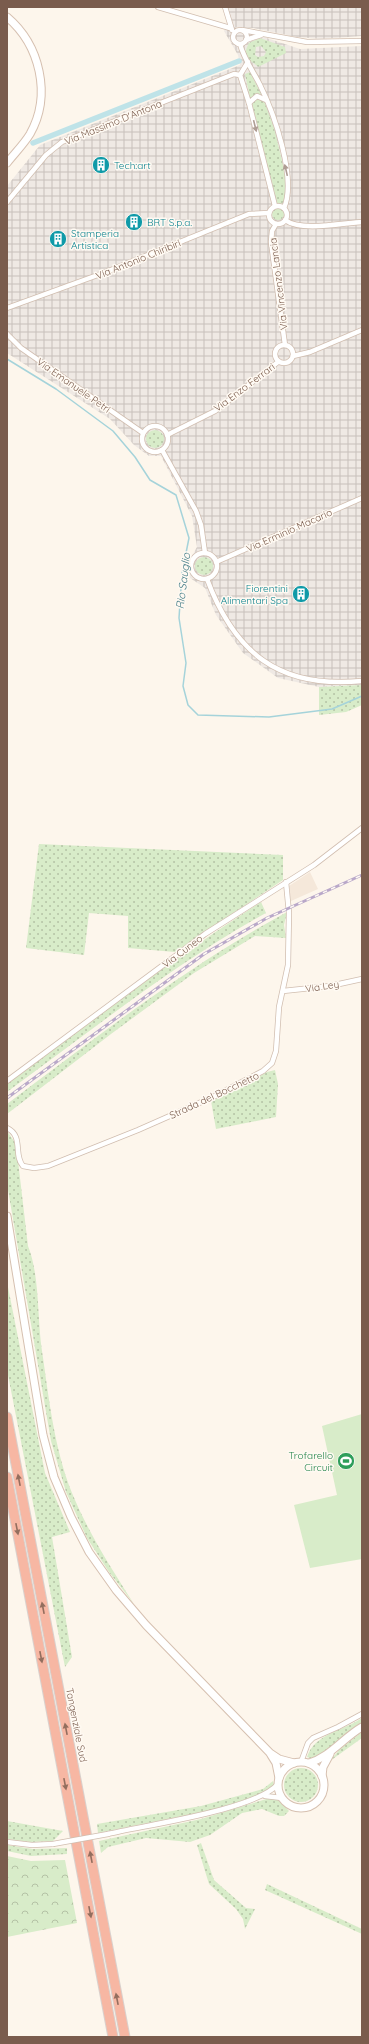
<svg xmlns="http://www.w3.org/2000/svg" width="369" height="2044" font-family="Quicksand,sans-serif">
  <defs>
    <pattern id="industrial-grid" width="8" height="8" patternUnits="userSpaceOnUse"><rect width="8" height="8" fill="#efe9e4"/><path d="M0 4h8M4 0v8" fill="none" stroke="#c7c0bb"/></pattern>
    <pattern id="grass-dots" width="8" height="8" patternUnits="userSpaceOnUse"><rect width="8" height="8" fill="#d8ecc9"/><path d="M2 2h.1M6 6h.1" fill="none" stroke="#b4c2a5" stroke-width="1.8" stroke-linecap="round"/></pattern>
    <pattern id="forest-crowns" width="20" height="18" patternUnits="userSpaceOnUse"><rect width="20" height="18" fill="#d8ecc9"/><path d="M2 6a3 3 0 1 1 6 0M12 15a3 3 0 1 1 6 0" fill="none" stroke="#b4c2a5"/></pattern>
  </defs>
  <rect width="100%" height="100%" fill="#fdf6ec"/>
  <!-- residential -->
  <polygon fill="#f5e8da" points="310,872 318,889 291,901 289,886"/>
  <!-- industrial -->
  <polygon fill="url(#industrial-grid)" points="227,7 362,7 362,36 321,39 297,37 253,28 234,27 300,49 362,46 362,685 319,687 278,678 243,653 216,615 205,588 190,578 188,563 197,547 192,516 161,456 149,456 134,445 110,419 7,353 7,186 40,145 240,65 238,55 224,31 227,25 231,26"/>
  <!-- grass -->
  <g fill="url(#grass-dots)" fill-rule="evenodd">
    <path d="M260 38 285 47 286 53 258 67C251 59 240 59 249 43ZM261 46 266 52 264 56 258 57 255 55 256 47Z"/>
    <polygon points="250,72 261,94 250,98 245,74"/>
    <polygon points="259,98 264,101 274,128 286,177 284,202 281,204 277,203 276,198 252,105 254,101"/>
    <circle cx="278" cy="214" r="6"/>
    <circle cx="155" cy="439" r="9"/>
    <circle cx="204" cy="566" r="9"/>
    <polygon points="362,685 362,705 346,712 319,715 319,687"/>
    <polygon points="39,844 283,855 283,880 175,952 128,948 128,916 89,913 84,955 26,948"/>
    <path d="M261 902 266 913C174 964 92 1030 7 1092V1084C91 1022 173 958 261 902Z"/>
    <path d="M287 912 284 925 286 938 255 936 194 973 111 1034 7 1114V1104C98 1036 187 966 287 912Z"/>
    <polygon points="275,1070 278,1084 276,1117 216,1129 211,1101 246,1084 267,1072"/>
    <path d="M7 1131 16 1144 28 1246C40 1276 37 1318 42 1351 49 1398 54 1448 72 1493 88 1532 111 1568 134 1604L109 1572 87 1538 66 1492 51 1441 7 1184Z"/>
    <polygon points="7,1282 45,1473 70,1532 52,1537 72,1657 65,1667 7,1370"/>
    <path d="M362 1718V1723C347 1730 328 1754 316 1758 313 1759 310 1758 307 1757 314 1734 343 1731 362 1718Z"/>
    <polygon points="362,1732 362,1738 330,1761 340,1749"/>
    <circle cx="301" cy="1785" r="17"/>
    <polygon points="273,1781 274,1785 266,1793 212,1810 98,1833 97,1824 201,1806 263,1789"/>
    <polygon points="273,1797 278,1799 289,1811 284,1816 279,1816 262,1809 242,1813 210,1835 190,1842 146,1838 108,1847 101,1853 99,1841 201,1819"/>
    <polygon points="7,1821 63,1831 53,1841 30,1842 7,1839"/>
    <polygon points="201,1843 214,1880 246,1908 255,1909 245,1929 243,1919 236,1909 209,1884 197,1845"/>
    <polygon points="7,1845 33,1849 67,1848 67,1854 31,1856 7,1851"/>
    <polygon points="267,1884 362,1929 362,1934 265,1890"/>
  </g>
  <!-- forest -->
  <polygon fill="url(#forest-crowns)" points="7,1856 31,1861 65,1860 77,1923 7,1937"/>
  <!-- garden -->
  <polygon fill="#d8ecc9" points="362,1414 362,1559 310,1568 294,1505 337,1495 322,1426"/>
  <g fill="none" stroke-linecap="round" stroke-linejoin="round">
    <!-- stream -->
    <polyline stroke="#a5d3da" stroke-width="1.5" points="7,359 56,389 113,431 135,457 150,480 176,495 189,538 182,573 179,618 186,663 183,686 188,705 198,715 269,717 332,709 362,696"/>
    <!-- canal -->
    <polyline stroke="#bfe3e8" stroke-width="5.5" points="33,143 239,61"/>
    <defs>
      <g id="street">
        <polyline points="158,7 230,28"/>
        <polyline points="225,7 232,30"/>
        <circle cx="240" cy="37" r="7"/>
        <polyline points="242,30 307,42 362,41"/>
        <polyline points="246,40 261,35"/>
        <path d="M240 44C244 59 253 71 260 85 274 113 297 179 284 208"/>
        <polyline points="248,62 240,75 249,103 275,206"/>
        <polyline points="249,103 257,96 266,100"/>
        <polyline points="7,202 46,155 62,142 234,74 240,75"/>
        <circle cx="278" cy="215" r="9"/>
        <path d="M285 220C301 232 343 223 362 222"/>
        <polyline points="276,224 272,231 271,242 285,345"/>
        <polyline points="7,308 106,272 249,214 269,213"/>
        <polyline points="7,334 21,348 143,433"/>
        <circle cx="284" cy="354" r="9"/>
        <polyline points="293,356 310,352 362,330"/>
        <circle cx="155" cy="439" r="13"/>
        <polyline points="167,435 215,411 278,362"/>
        <polyline points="162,450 196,511 201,525 205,553"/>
        <circle cx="204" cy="566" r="13"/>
        <polyline points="216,562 362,498"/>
        <path d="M207 579C235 654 280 689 362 681"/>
        <polyline points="283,991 330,986 362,979"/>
        <polyline points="7,1081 205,934 314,865 362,828"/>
        <path d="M7 1128C24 1136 13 1155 23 1166L34 1168 48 1166 138 1130 215 1096 263 1071 272 1063 276 1051 279 1007 288 965 289 913 286 882"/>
        <polyline points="301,1762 308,1743 313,1738 338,1727 362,1714"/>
        <polyline points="265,1796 282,1798"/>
        <path d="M108 1834C145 1825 256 1810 278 1784"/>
        <polyline points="7,1842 32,1845 53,1844"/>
      </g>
      <g id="secondary">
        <path d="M7 17C40 45 52 95 30 134 24 144 14 154 7 163"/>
        <polyline points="7,1216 43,1435 54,1477 71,1517 89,1552 116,1590 146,1625 270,1753 279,1759 294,1763"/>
        <polyline points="271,1755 276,1763 279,1778"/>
        <circle cx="301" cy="1785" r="23"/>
        <path d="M309 1763C330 1757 343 1738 362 1727"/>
        <polyline points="322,1776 323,1767 330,1754"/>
      </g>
      <g id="highway">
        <polyline points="7,1417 125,2037"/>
        <polyline points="7,1477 113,2037"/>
      </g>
    </defs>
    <!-- street casing -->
    <use href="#street" stroke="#d1beb0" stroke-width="6"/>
    <!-- secondary casing -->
    <use href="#secondary" stroke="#d6c0b0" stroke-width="9"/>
    <!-- highway casing -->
    <use href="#highway" stroke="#dad1cd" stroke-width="11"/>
    <!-- street -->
    <use href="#street" stroke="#fff" stroke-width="4.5"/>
    <!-- secondary -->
    <use href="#secondary" stroke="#fff" stroke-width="7"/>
    <!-- highway -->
    <use href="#highway" stroke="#f7b7a3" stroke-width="9"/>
    <defs>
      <polyline id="rail" points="7,1098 204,954 267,918 362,875"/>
    </defs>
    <!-- rail casing -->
    <use href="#rail" stroke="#b9a8c9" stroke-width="3"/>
    <!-- rail -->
    <use href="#rail" stroke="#fffaf3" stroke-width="1.5" stroke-dasharray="4.5" stroke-linecap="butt"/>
    <defs>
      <polyline id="street-bridge" points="53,1844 108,1834"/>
    </defs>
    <!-- street-bridge casing -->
    <use href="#street-bridge" stroke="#d1beb0" stroke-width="6" stroke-linecap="butt"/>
    <!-- street-bridge -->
    <use href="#street-bridge" stroke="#fff" stroke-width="4.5"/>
  </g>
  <!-- one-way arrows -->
  <defs><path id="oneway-solid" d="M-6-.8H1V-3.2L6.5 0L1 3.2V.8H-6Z"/></defs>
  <g fill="#af9d94">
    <use href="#oneway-solid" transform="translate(255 126) rotate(76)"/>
    <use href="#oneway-solid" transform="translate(286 170) rotate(-103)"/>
  </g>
  <g fill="#936e5e">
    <use href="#oneway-solid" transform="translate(19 1480) rotate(-101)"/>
    <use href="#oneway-solid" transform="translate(17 1529) rotate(79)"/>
    <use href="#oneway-solid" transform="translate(43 1608) rotate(-101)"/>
    <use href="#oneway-solid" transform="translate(41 1657) rotate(79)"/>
    <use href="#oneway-solid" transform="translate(66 1729) rotate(-101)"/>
    <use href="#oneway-solid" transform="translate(65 1784) rotate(79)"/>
    <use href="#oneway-solid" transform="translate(91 1857) rotate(-101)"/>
    <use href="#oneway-solid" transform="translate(90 1912) rotate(79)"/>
    <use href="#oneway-solid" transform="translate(117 1999) rotate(-101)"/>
  </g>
  <!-- icons -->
  <defs>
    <symbol id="building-disc" viewBox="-11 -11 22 22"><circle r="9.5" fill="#0f9aa8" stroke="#fffaf3"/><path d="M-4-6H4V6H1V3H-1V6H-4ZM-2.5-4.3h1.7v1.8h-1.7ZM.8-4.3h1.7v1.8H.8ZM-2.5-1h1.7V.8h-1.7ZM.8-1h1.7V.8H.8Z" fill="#fff"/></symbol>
    <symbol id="stadium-disc" viewBox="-11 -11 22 22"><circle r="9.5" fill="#2e9e5b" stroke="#fffaf3"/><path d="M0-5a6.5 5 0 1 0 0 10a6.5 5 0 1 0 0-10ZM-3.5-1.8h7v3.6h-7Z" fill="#fff"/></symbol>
  </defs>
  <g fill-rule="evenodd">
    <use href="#building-disc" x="91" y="155" width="20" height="20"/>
    <use href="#building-disc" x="124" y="212" width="20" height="20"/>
    <use href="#building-disc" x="48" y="229" width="20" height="20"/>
    <use href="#building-disc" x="291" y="584" width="20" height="20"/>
    <use href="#stadium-disc" x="336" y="1451" width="20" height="20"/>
  </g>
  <g text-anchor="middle" stroke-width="3" stroke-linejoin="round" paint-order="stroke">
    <!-- street labels -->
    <g font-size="10" fill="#7a5c4d" stroke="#fffaf3">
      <text transform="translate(113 122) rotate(-22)" y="4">Via Massimo D'Antona</text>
      <text transform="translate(138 259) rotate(-22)" y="4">Via Antonio Chiribiri</text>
      <text transform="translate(278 284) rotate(-97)" y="4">Via Vincenzo Lancia</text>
      <text transform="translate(74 385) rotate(35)" y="4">Via Emanuele Petri</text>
      <text transform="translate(244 387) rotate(-37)" y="4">Via Enzo Ferrari</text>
      <text transform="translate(289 530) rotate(-24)" y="4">Via Erminio Macario</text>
      <text transform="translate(182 951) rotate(-37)" y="4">Via Cuneo</text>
      <text transform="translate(322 986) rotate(-9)" y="4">Via Ley</text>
      <text transform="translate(214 1095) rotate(-25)" y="4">Strada del Bocchetto</text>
      <text transform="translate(77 1725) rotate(79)" y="4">Tangenziale Sud</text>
    </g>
    <!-- culture labels -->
    <g font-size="10" fill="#0d838f" stroke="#fffaf3" text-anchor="start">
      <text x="114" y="169">Tech:art</text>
      <text x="147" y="226">BRT S.p.a.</text>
      <text x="71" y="237">Stamperia<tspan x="71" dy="12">Artistica</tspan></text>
      <text x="288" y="592" text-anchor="end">Fiorentini<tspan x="288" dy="12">Alimentari Spa</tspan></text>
    </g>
    <!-- leisure labels -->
    <g font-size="10" fill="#27864d" stroke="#fffaf3" text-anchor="end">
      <text x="333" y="1459">Trofarello<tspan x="333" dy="12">Circuit</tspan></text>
    </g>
    <!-- water labels -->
    <g font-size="11" font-style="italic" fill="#437c86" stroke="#fffaf3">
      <text transform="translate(183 581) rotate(-83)" y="4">Rio Sauglio</text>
    </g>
  </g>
  <!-- border -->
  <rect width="369" height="2044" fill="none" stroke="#7a5c4d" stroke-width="16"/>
</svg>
